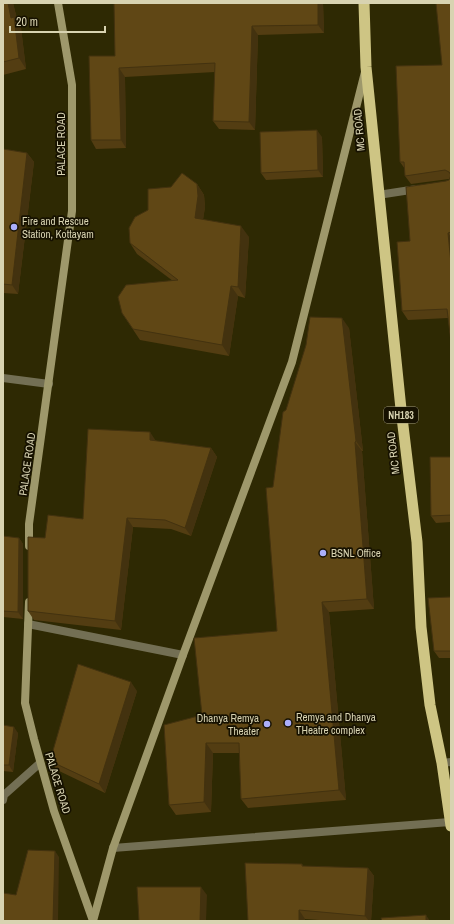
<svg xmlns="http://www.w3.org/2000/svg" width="454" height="924" font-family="'Archivo Narrow',sans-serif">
  <rect width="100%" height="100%" fill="#2e2903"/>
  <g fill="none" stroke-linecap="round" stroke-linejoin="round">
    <!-- service -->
    <polyline stroke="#736f54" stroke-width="8" points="3,378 49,384"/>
    <!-- pedestrian -->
    <polyline stroke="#736f54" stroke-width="8" points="442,763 451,762"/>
    <!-- minor -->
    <g stroke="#736f54" stroke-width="8">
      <polyline points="378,195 417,189"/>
      <polyline points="28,624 183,655"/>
      <polyline points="3,800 4,795 40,763"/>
    </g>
    <!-- tertiary -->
    <polyline stroke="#736f54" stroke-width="8" points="113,848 450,822"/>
    <!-- secondary -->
    <g stroke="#9e986b" stroke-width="8">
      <polyline points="29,546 29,524 72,211 72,85 58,3"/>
      <polyline points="29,602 25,703 34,739 54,811 93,921"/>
      <polyline points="93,921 113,848 183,655 292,362 365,72"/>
    </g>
    <!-- trunk -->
    <polyline stroke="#cec584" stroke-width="11" points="364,3 366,67 401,409 417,542 421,627 430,705 442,763 451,826"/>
  </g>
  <!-- wall -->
  <g fill="#533d12">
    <polygon points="3,3 13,3 18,23 21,28 26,69 3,75"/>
    <polygon points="323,3 324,33 258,35 255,130 219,129 213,121 215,72 125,77 126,148 96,149 91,140 115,56"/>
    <polygon points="451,3 451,342 448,318 408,320 402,311 410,241 446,181 449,180 449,179 411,184 405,176 405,169 400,162 442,65"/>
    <polygon points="322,137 323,177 266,180 261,173"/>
    <polygon points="3,149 27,153 34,162 18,294 3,293"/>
    <polygon points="197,184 204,195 205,207 203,219 249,237 245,298 238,296 229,356 140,340 122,313 173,281 137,254 130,243 148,210 171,187"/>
    <polygon points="349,328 363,451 362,451 374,609 329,612 346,800 248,808 241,799 239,753 213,753 211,812 176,815 169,805 202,715 277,631 273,487 286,410"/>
    <polygon points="156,441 211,448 217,457 191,536 171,529 133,527 121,630 34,620 28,611 45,538 83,519"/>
    <polygon points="451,457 451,522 436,523 431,516"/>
    <polygon points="3,536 19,538 23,544 23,619 3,617"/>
    <polygon points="451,597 451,658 439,658 434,651"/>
    <polygon points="137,691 105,793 57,770 50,761"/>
    <polygon points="3,725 18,733 13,772 3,771"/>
    <polygon points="302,864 303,866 368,868 374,876 371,921 333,921 305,919 305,921 248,921"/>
  </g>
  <!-- shaded-wall -->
  <g fill="#43320f">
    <polygon points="8,3 13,3 18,23 21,28 26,69 19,58"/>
    <polygon points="318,3 323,3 324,33 318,25"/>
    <polygon points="252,26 258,35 255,130 249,122"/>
    <polygon points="119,68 125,77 126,148 121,140"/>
    <polygon points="317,130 322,137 323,177 318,170"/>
    <polygon points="27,153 34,162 18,294 12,285"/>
    <polygon points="197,184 204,195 205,207 202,228 195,218"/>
    <polygon points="241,226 249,237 245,298 238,287"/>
    <polygon points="448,233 451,237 451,263"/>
    <polygon points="231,286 238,296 229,356 222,345"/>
    <polygon points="342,318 349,328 363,451 356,441"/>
    <polygon points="150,432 156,441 150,440"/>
    <polygon points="355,442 362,451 374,609 367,599"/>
    <polygon points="211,448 217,457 191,536 185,528"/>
    <polygon points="127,518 133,527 121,630 115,621"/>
    <polygon points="19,538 23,544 23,619 18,612"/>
    <polygon points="322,602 329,612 346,800 339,790"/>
    <polygon points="131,682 137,691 105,793 99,784"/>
    <polygon points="14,727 18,733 13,772 9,765"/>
    <polygon points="206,743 213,753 211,812 204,802"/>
    <polygon points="55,851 59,857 58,921 53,921"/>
    <polygon points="368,868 374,876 371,921 369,921 365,916"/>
    <polygon points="201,887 207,895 206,921 200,921"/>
    <polygon points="299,910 305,919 305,921 299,921"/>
    <polygon points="426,915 430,921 426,921"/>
  </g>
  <!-- building -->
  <g fill="#604715" stroke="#43320f">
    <polygon points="3,3 8,3 11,18 14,17 19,58 3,62"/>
    <polygon points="114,3 318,3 318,25 252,26 249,122 213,121 215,63 119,68 121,140 91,140 89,56 115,56"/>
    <polygon points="436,3 451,3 451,232 448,233 451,263 451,342 447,309 402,311 397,242 410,241 406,187 446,181 449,180 451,175 449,172 445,170 405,176 404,162 400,162 396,66 442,65"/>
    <polygon points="317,130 318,170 261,173 260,132"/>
    <polygon points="3,149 27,153 12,285 3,284"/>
    <polygon points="182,173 197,184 198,196 195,218 241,226 238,287 231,286 222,345 133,329 122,313 118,297 126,285 178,280 130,243 129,228 135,217 148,210 148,189 171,187"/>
    <polygon points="310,317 342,318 356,441 355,442 367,599 322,602 339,790 241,799 239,743 206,743 204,802 169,805 164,725 202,715 194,638 277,631 266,488 273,487 283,412 286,410 306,345"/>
    <polygon points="88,429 150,432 150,440 211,448 185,528 165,520 127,518 115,621 28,611 28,537 45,538 48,515 83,519"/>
    <polygon points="430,457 451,457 451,515 431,516"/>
    <polygon points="3,536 19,538 18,612 3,611"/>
    <polygon points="451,597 451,651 434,651 428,598"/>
    <polygon points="78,664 131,682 99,784 50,761"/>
    <polygon points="3,725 14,727 9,765 3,765"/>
    <polygon points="28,850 55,851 53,921 3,921 3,893 16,895"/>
    <polygon points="245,863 302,864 302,866 368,868 365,916 299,910 299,921 248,921"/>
    <polygon points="137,887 201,887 200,921 139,921"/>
    <polygon points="426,915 426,921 382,921 381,918"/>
  </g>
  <!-- markers -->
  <g fill="#abaffb" stroke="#161100" stroke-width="1.5">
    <circle cx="14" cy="227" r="4"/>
    <circle cx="323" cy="553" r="4"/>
    <circle cx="288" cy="723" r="4"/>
    <circle cx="267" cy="724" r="4"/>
  </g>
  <g text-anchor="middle" stroke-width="3.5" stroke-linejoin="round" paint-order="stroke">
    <!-- shield labels -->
    <rect fill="#161100" stroke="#9e997c" stroke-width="1" x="384" y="407" width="34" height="16" rx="3"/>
    <g font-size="10" font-weight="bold" fill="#d8d3b1">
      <text x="401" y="419">NH183</text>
    </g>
    <!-- street labels -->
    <g font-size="11" fill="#d8d3b1" stroke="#161100">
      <text transform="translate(359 130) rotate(-95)" y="4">MC ROAD</text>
      <text transform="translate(61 144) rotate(-90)" y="4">PALACE ROAD</text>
      <text transform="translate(393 453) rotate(-97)" y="4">MC ROAD</text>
      <text transform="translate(27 464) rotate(-82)" y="4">PALACE ROAD</text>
      <text transform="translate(58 783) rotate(73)" y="4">PALACE ROAD</text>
    </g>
    <!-- poi labels -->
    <g font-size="11" fill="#d8d3b1" stroke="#161100" text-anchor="start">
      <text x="22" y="225">Fire and Rescue<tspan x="22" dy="13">Station, Kottayam</tspan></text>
      <text x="331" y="557">BSNL Office</text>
      <text x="296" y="721">Remya and Dhanya<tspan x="296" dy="13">THeatre complex</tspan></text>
      <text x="259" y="722" text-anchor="end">Dhanya Remya<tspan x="259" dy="13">Theater</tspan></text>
    </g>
  </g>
  <!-- border -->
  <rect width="454" height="924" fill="none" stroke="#d8d3b1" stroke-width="8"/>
  <!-- scale -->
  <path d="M10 26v6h95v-6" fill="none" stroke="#d8d3b1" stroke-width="2"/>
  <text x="16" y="26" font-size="12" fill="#d8d3b1" stroke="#161100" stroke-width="3" paint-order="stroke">20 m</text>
</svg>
